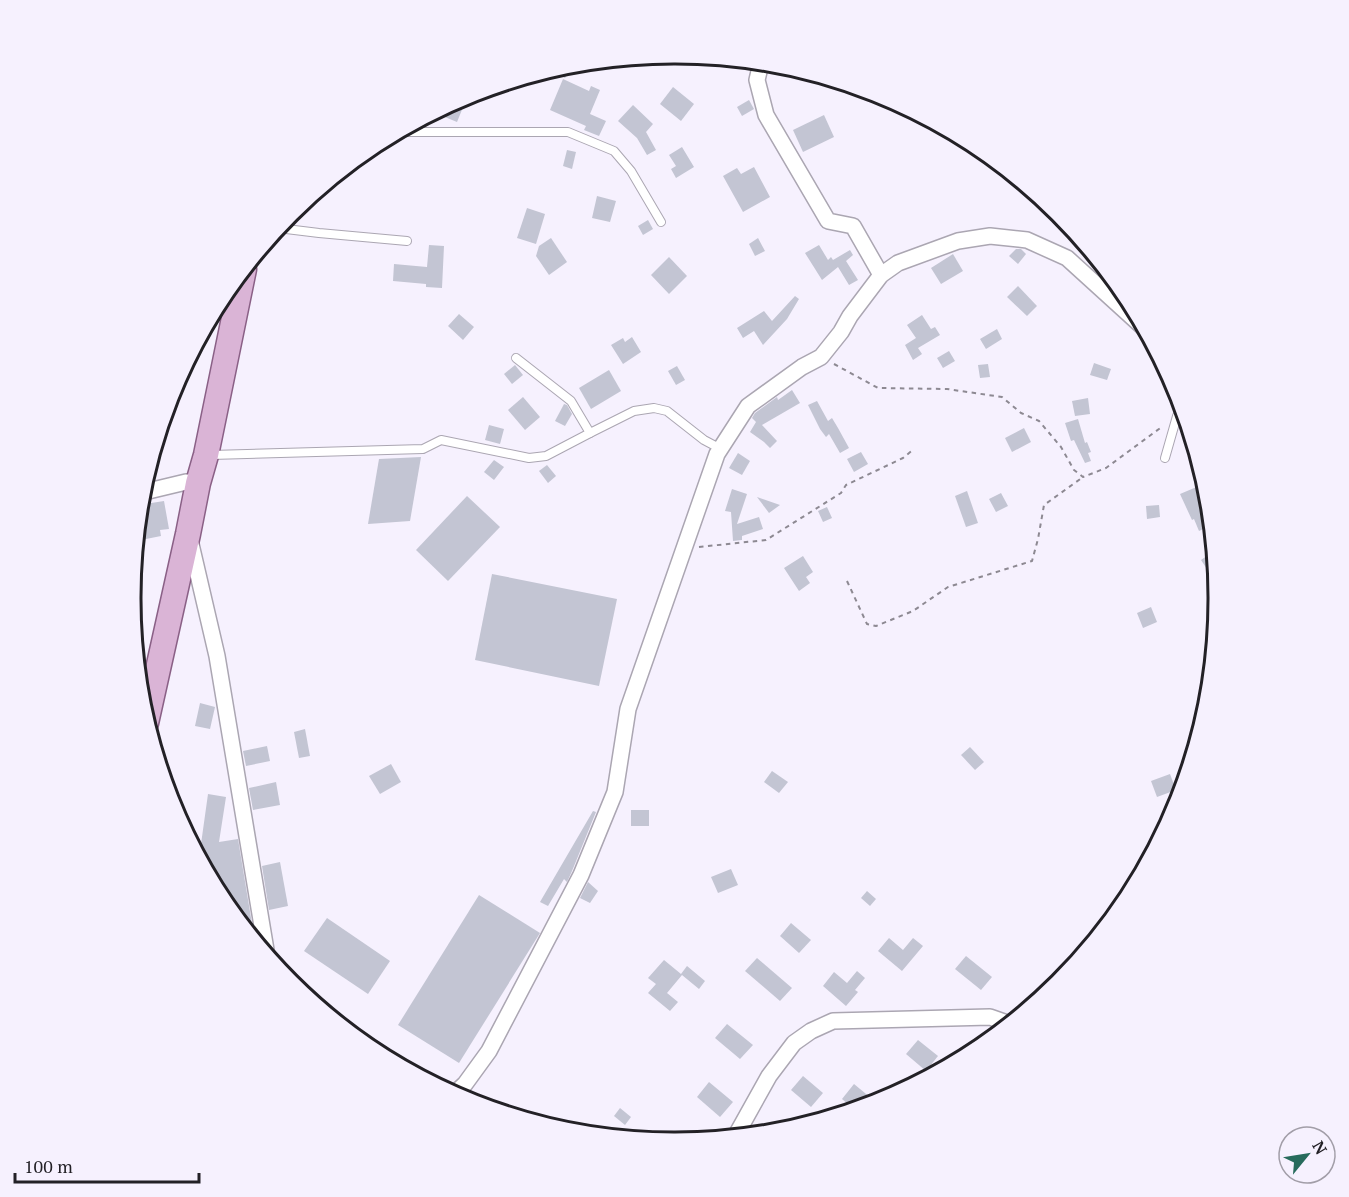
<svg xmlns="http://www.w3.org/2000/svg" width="1349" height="1197" font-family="'PT Serif',serif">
  <rect width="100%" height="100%" fill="#f6f1fe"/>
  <!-- building -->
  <g fill="#c3c5d3">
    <polygon points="569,64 574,64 565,78 552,70"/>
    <polygon points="563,79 589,91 591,86 600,90 590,114 606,121 599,136 584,130 586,126 550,110"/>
    <polygon points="673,87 694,104 681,121 660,104"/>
    <polygon points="468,95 457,122 440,115 443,108"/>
    <polygon points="749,100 754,109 742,116 737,107"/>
    <polygon points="633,105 653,124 646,132 656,150 647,155 637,138 618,121"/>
    <polygon points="824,115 834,137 803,152 793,130"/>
    <polygon points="682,147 694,167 676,178 671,169 676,166 669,155"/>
    <polygon points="567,150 576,152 572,169 563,166"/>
    <polygon points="754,167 770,197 743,212 723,176 737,168 741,174"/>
    <polygon points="597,196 616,201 610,222 592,218"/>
    <polygon points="527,208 545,214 536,244 517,238"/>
    <polygon points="648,220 653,229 643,235 638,226"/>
    <polygon points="551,238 567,262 549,275 536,256 539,246"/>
    <polygon points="758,238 765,251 755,256 749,244"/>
    <polygon points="429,245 444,246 442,288 426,287 426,284 393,281 394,264 427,267"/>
    <polygon points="819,245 828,260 831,257 833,260 850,250 853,255 846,261 858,280 849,285 838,267 822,280 805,253"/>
    <polygon points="1016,249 1021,249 1026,254 1018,264 1009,256"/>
    <polygon points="953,254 963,271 941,284 931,268"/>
    <polygon points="669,257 687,276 669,294 651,275"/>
    <polygon points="1018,286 1037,306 1027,316 1007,297"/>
    <polygon points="795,296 799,299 787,319 763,345 754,331 743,338 737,328 764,311 772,321"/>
    <polygon points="459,314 474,327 463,340 448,326"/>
    <polygon points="922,315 931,329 935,327 940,335 918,348 922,354 913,360 905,345 916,338 907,325"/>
    <polygon points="997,329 1002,339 986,349 980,339"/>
    <polygon points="632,337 641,352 623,364 611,345 623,338 625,342"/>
    <polygon points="949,351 955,361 943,368 937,358"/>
    <polygon points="1094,363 1111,369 1107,380 1090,375"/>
    <polygon points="988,364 990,377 980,378 978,365"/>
    <polygon points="515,365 523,375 512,384 504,374"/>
    <polygon points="677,366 685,380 676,385 668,371"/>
    <polygon points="609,370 621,391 591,409 579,388"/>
    <polygon points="792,390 800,403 762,425 777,441 770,448 764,442 750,432 756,422 752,418 755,413 777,397 778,400"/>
    <polygon points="523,397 540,417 525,430 508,410"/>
    <polygon points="1088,398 1090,414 1075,416 1072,401"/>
    <polygon points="817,401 828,421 832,418 838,428 849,448 840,453 829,434 826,437 820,429 808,405"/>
    <polygon points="564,404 567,405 572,414 565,426 555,421"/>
    <polygon points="1078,419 1085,443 1087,442 1091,452 1088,453 1091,461 1085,463 1074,440 1071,441 1065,423"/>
    <polygon points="489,425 504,429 500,444 485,440"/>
    <polygon points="1024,428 1031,442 1012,452 1005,438"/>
    <polygon points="861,452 868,464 854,472 847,459"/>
    <polygon points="738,453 750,461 742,475 729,468"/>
    <polygon points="421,457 410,521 368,524 379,459"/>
    <polygon points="494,460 504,467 494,480 484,472"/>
    <polygon points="547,465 556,476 548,483 539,471"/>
    <polygon points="1206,483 1209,493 1212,525 1199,531 1194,519 1192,520 1180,494"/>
    <polygon points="732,489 747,494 737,524 759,517 763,529 742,536 742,540 733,541 731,512 725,511"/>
    <polygon points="967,491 978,523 966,527 955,496"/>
    <polygon points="1001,493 1008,506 996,512 989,499"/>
    <polygon points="467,496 500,527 448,581 416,550"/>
    <polygon points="757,497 780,505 769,513"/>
    <polygon points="164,501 169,529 160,530 161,536 136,541 138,512 146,511 145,504"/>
    <polygon points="1159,505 1160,517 1147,519 1146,506"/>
    <polygon points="827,507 832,518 823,522 818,511"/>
    <polygon points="1214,551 1216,563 1207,569 1201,560"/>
    <polygon points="803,556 813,572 806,577 810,583 799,591 784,568"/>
    <polygon points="492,574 617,599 599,686 475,660"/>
    <polygon points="1151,607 1157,622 1143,628 1137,613"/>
    <polygon points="200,703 215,707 210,729 195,726"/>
    <polygon points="305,729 310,756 299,758 294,732"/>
    <polygon points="267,746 270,761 246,766 243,751"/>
    <polygon points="970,747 984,762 975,770 961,755"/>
    <polygon points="391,764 401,782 380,794 369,776"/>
    <polygon points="772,771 788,782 779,793 764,782"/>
    <polygon points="1170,774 1176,790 1157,797 1151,781"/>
    <polygon points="276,782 280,805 253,810 249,788"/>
    <polygon points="208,794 226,797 219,842 238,839 252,924 243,927 222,901 192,846 201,844"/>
    <rect x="631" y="810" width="18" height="16"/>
    <polygon points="593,811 596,812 572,871 567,882 564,879 548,906 540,902"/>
    <polygon points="280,862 288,906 269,910 262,866"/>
    <polygon points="731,869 738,885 718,893 711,877"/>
    <polygon points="588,882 598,891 590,903 580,898"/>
    <polygon points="867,891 876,899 870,906 861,898"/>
    <polygon points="479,895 540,933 459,1063 398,1025"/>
    <polygon points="327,918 390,961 368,994 304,951"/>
    <polygon points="791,923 811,940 799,953 780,936"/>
    <polygon points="889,938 903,950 913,938 923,946 902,971 878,951"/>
    <polygon points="966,956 992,977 981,990 955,969"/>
    <polygon points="757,958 792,988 780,1001 745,971"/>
    <polygon points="664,960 681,974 687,966 705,981 699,989 682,975 667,993 678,1002 670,1011 648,993 656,984 648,978"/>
    <polygon points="857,971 865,978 855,990 858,992 846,1006 823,986 834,972 847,983"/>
    <polygon points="727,1024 753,1045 740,1059 715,1038"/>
    <polygon points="918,1040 938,1056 926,1071 906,1054"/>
    <polygon points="803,1076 823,1093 811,1107 791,1090"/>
    <polygon points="709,1082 733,1102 720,1117 697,1097"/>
    <polygon points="854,1084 877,1103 855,1110 842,1099"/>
    <polygon points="620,1108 631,1117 625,1125 614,1116"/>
  </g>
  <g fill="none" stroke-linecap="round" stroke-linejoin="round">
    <defs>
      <g id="service">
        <polyline points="399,132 568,132 614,151 631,171 661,222"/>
        <polyline points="278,228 319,233 407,241"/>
        <polyline points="516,358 571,401 590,433 634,411 654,408 667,411 704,440 721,449"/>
        <polyline points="211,455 423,449 441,440 529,458 546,456 590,433"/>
        <polyline points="1165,458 1177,416 1183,407"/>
      </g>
      <g id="minor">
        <polyline points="761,63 757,80 766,115 828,221 853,226 881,275"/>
        <polyline points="140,493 186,482 198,483"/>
        <polyline points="190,540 217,656 267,956"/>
        <polyline points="453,1095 465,1084 489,1051 581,875 615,792 628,709 717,454 748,406 802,367 821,357 841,332 850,316 881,275 898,263 958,241 990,236 1027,240 1067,258 1144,328"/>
        <polyline points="735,1137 769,1076 794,1043 811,1031 833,1021 990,1017 1010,1024"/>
      </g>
      <polyline id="primary" points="146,723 188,534 198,483 206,455 244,269"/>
    </defs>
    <!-- service casing -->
    <use href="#service" stroke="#aba6b2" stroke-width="10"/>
    <!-- minor casing -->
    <use href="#minor" stroke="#aba6b2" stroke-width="18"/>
    <!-- primary casing -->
    <use href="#primary" stroke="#8a6086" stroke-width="27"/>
    <!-- path -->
    <g stroke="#8d8992" stroke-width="2" stroke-dasharray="4.5 4.5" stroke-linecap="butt">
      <polyline points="834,364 878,388 947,389 1002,397 1021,413 1039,421 1061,447 1074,470 1083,477 1106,468 1163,426"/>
      <polyline points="699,547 766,540 841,493 846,485 903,458 914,449"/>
      <polyline points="847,581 867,624 876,626 913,611 948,587 1032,561 1038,539 1044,505 1083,477"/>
    </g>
    <!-- service -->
    <use href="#service" stroke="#fff" stroke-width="8"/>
    <!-- minor -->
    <use href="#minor" stroke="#fff" stroke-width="15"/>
    <!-- primary -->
    <use href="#primary" stroke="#dab4d6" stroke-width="24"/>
  </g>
  <!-- crop -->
  <path d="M0 0H1349V1197H0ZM674 64H675A533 533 0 0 1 1208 597V599A533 533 0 0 1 675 1132H674A533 533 0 0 1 141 599V597A533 533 0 0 1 674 64Z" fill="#f6f1fe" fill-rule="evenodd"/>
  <path fill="none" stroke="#232126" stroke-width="3" d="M674 64H675A533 533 0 0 1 1208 597V599A533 533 0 0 1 675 1132H674A533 533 0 0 1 141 599V597A533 533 0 0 1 674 64Z"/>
  <!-- north arrow -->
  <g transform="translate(1307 1155) rotate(60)"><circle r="28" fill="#f6f1fe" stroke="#a29ea8" stroke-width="1.5"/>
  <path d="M0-4.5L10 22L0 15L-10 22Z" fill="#276b5c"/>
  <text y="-9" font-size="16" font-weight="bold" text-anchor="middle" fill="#232126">N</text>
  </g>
  <!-- scale -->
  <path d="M15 1173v9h184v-9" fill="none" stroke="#232126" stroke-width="3"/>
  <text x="24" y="1173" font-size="18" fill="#232126" stroke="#f6f1fe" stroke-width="4.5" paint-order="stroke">100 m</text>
</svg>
